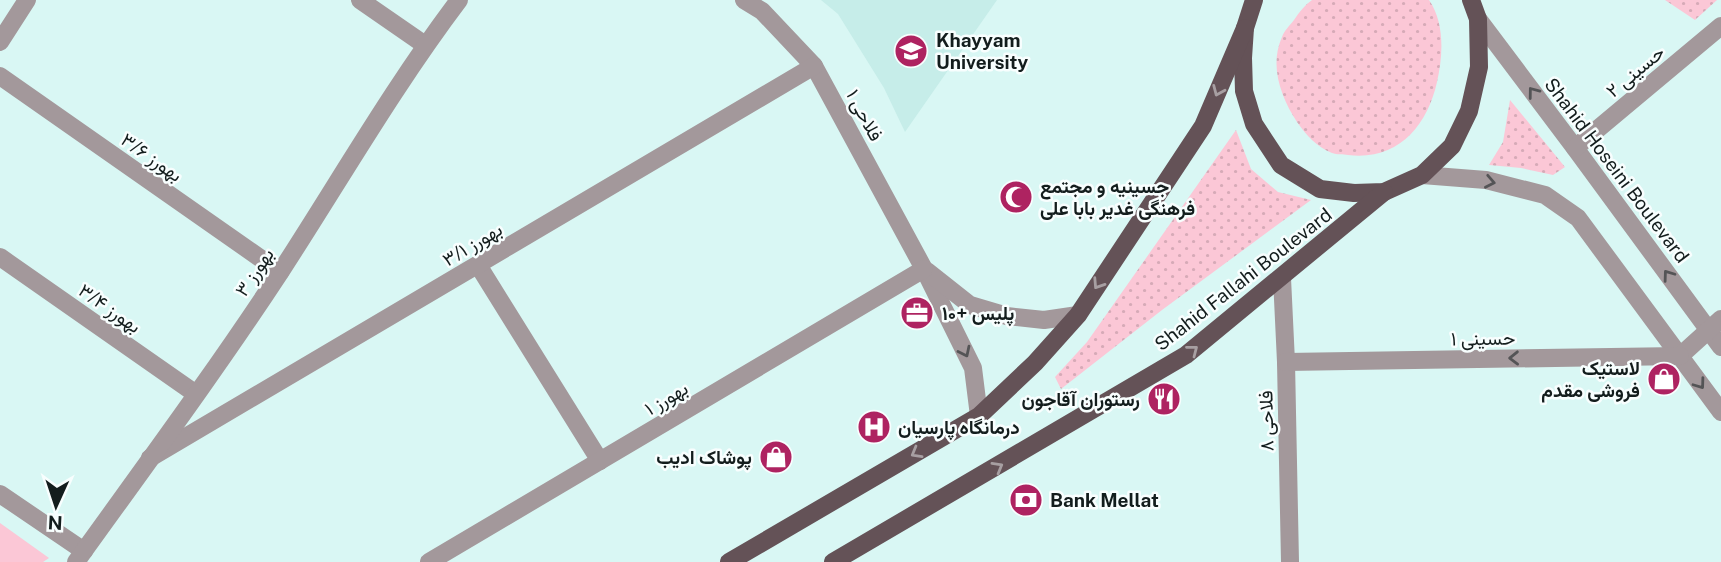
<svg xmlns="http://www.w3.org/2000/svg" width="1721" height="562" font-family="'Public Sans',Vazirmatn,sans-serif">
  <defs>
    <pattern id="grass-dots" width="8" height="8" patternUnits="userSpaceOnUse" patternTransform="scale(1.75)"><rect width="8" height="8" fill="#fbc7d6"/><path d="M2 2h.1M6 6h.1" fill="none" stroke="#d6aab7" stroke-width="1.8" stroke-linecap="round"/></pattern>
  </defs>
  <rect width="100%" height="100%" fill="#d9f7f4"/>
  <!-- built -->
  <polygon fill="#c6ede9" points="821,0 997,0 905,132 884,88 838,14"/>
  <!-- grass -->
  <g fill="url(#grass-dots)">
    <path d="M1312 0H1429C1445 23 1443 56 1437 82 1427 127 1397 161 1348 155 1343 154 1337 155 1332 153 1317 147 1306 135 1297 122 1281 97 1269 66 1282 37 1284 31 1290 25 1294 20 1299 12 1305 5 1312 0Z"/>
    <polygon points="1665,0 1717,0 1695,20"/>
    <polygon points="1510,100 1565,167 1553,175 1521,168 1489,165 1503,142"/>
    <polygon points="1236,130 1251,169 1278,192 1311,200 1162,310 1061,389 1055,377 1087,342"/>
  </g>
  <!-- green -->
  <polygon fill="#fbc7d6" points="0,523 49,558 43,562 0,562"/>
  <g fill="none" stroke-linecap="round" stroke-linejoin="round">
    <!-- minor -->
    <g stroke="#a3989b" stroke-width="18">
      <polyline points="360,0 425,45"/>
      <polyline points="744,0 762,11 814,66 924,269 973,368 979,416"/>
      <polyline points="1478,19 1575,148 1721,347"/>
      <polyline points="0,42 27,0"/>
      <polyline points="0,76 280,272"/>
      <polyline points="1575,148 1721,26"/>
      <polyline points="1422,175 1486,180 1545,195 1578,218 1721,412"/>
      <polyline points="0,257 196,394"/>
      <polyline points="478,265 600,461"/>
      <polyline points="927,271 970,305 1007,316 1044,320 1078,315"/>
      <polyline points="1282,278 1286,362 1290,562"/>
      <polyline points="1680,356 1721,319"/>
      <polyline points="1286,362 1680,356"/>
      <polyline points="150,458 814,66"/>
      <polyline points="0,494 84,551"/>
      <path d="M76 562C145 466 216 370 281 271 340 180 394 86 459 0"/>
      <polyline points="429,562 924,269"/>
    </g>
    <!-- major -->
    <g stroke="#645257" stroke-width="18">
      <polyline points="1254,0 1245,28 1243,58 1244,91 1254,124 1281,165 1320,189 1354,193 1384,192 1422,175 1452,146 1469,111 1479,67 1478,19 1471,0"/>
      <polyline points="729,562 979,416 1035,363 1078,315 1203,126 1245,28"/>
      <polyline points="833,562 1186,355 1384,192"/>
    </g>
  </g>
  <!-- one-way arrows -->
  <defs><path id="oneway-chevron" d="M-2-3.5L2.5 0L-2 3.5" fill="none" stroke-width="1.6" stroke-linecap="round" stroke-linejoin="round" transform="scale(1.75)"/></defs>
  <g stroke="#a79fa2">
    <use href="#oneway-chevron" transform="translate(1218 91) rotate(113)"/>
    <use href="#oneway-chevron" transform="translate(1098 284) rotate(123)"/>
    <use href="#oneway-chevron" transform="translate(1193 350) rotate(-38)"/>
    <use href="#oneway-chevron" transform="translate(916 453) rotate(150)"/>
    <use href="#oneway-chevron" transform="translate(998 467) rotate(-30)"/>
  </g>
  <g stroke="#545456">
    <use href="#oneway-chevron" transform="translate(1533 92) rotate(-127)"/>
    <use href="#oneway-chevron" transform="translate(1490 182) rotate(11)"/>
    <use href="#oneway-chevron" transform="translate(1668 275) rotate(-126)"/>
    <use href="#oneway-chevron" transform="translate(965 352) rotate(64)"/>
    <use href="#oneway-chevron" transform="translate(1514 358) rotate(179)"/>
    <use href="#oneway-chevron" transform="translate(1700 384) rotate(54)"/>
  </g>
  <!-- icons -->
  <defs>
    <symbol id="university-disc" viewBox="-11 -11 22 22"><circle r="9.5" fill="#ae2361" stroke="#f8fefe"/><path d="M0-5L7-2L0 1L-7-2ZM-4 1L0 2.5L4 1V4Q0 6-4 4Z" fill="#fff"/></symbol>
    <symbol id="mosque-disc" viewBox="-11 -11 22 22"><circle r="9.5" fill="#ae2361" stroke="#f8fefe"/><path d="M3.5-4.9A6 6 0 1 0 3.5 4.9A5 5 0 1 1 3.5-4.9Z" fill="#fff"/></symbol>
    <symbol id="office-disc" viewBox="-11 -11 22 22"><circle r="9.5" fill="#ae2361" stroke="#f8fefe"/><path d="M-6-3h4V-5.5h4V-3h4V5H-6ZM-1-4.5V-3h2v-1.5ZM-6 0V1H6V0Z" fill="#fff"/></symbol>
    <symbol id="shop-disc" viewBox="-11 -11 22 22"><circle r="9.5" fill="#ae2361" stroke="#f8fefe"/><path d="M-5-2.5h2.3a2.7 3.5 0 0 1 5.4 0H5L5.5 6h-11ZM-1.5-2.5h3a1.5 2.3 0 0 0-3 0Z" fill="#fff"/></symbol>
    <symbol id="restaurant-disc" viewBox="-11 -11 22 22"><circle r="9.5" fill="#ae2361" stroke="#f8fefe"/><path d="M-5-6h1v4h1v-4h1v4h1v-4h1v5L-1.5 .5V6h-2V.5L-5-1ZM5-6V6H3V1.5H1.5Q1.5-4 5-6Z" fill="#fff"/></symbol>
    <symbol id="hospital-disc" viewBox="-11 -11 22 22"><circle r="9.5" fill="#ae2361" stroke="#f8fefe"/><path d="M-5-5h3v3.5h4V-5h3V5h-3V1.5h-4V5h-3Z" fill="#fff"/></symbol>
    <symbol id="bank-disc" viewBox="-11 -11 22 22"><circle r="9.5" fill="#ae2361" stroke="#f8fefe"/><path d="M-6-4H6V4H-6ZM0-2.3a2.3 2.3 0 1 0 0 4.6a2.3 2.3 0 1 0 0-4.6Z" fill="#fff"/></symbol>
  </defs>
  <g fill-rule="evenodd">
    <use href="#university-disc" x="892" y="32" width="38" height="38"/>
    <use href="#mosque-disc" x="997" y="178" width="38" height="38"/>
    <use href="#office-disc" x="898" y="294" width="38" height="38"/>
    <use href="#shop-disc" x="1645" y="360" width="38" height="38"/>
    <use href="#restaurant-disc" x="1145" y="380" width="38" height="38"/>
    <use href="#hospital-disc" x="855" y="408" width="38" height="38"/>
    <use href="#shop-disc" x="757" y="438" width="38" height="38"/>
    <use href="#bank-disc" x="1007" y="481" width="38" height="38"/>
  </g>
  <g text-anchor="middle" stroke-width="5" stroke-linejoin="round" paint-order="stroke">
    <!-- poi labels -->
    <g font-size="19" font-weight="bold" fill="#131d1d" stroke="#f8fefe" text-anchor="start">
      <text x="936" y="47">Khayyam<tspan x="936" dy="22">University</tspan></text>
      <text x="1040" y="193">جسینیه و مجتمع<tspan x="1040" dy="22">فرهنگی غدیر بابا علی</tspan></text>
      <text x="942" y="320">پلیس +۱۰</text>
      <text x="1640" y="375" text-anchor="end">لاستیک<tspan x="1640" dy="22">فروشی مقدم</tspan></text>
      <text x="1140" y="406" text-anchor="end">رستوران آقاجون</text>
      <text x="898" y="434">درمانگاه پارسیان</text>
      <text x="752" y="464" text-anchor="end">پوشاک ادیب</text>
      <text x="1050" y="507">Bank Mellat</text>
    </g>
    <!-- street labels -->
    <g font-size="19" fill="#131d1d" stroke="#f8fefe">
      <text transform="translate(1635 71) rotate(-40)" y="7">حسینی ۲</text>
      <text transform="translate(865 115) rotate(62)" y="7">فلاحی ۱</text>
      <text transform="translate(152 157) rotate(35)" y="7">بهورز ۳/۶</text>
      <text transform="translate(1617 170) rotate(53)" y="7">Shahid Hoseini Boulevard</text>
      <text transform="translate(472 244) rotate(-31)" y="7">بهورز ۳/۱</text>
      <text transform="translate(254 272) rotate(-56)" y="7">بهورز ۳</text>
      <text transform="translate(1243 279) rotate(-38)" y="7">Shahid Fallahi Boulevard</text>
      <text transform="translate(110 308) rotate(35)" y="7">بهورز ۳/۴</text>
      <text transform="translate(1483 338) rotate(-1)" y="7">حسینی ۱</text>
      <text transform="translate(666 398) rotate(-31)" y="7">بهورز ۱</text>
      <text transform="translate(1266 421) rotate(-91)" y="7">فلاحی ۸</text>
    </g>
  </g>
  <!-- north arrow -->
  <g transform="translate(56 506) rotate(183)" stroke="#f8fefe" stroke-width="5" paint-order="stroke">
  <path d="M0-5L12 26L0 18L-12 26Z" fill="#131d1d"/>
  <text y="-10" font-size="19" font-weight="bold" text-anchor="middle" fill="#131d1d">N</text>
  </g>
</svg>
